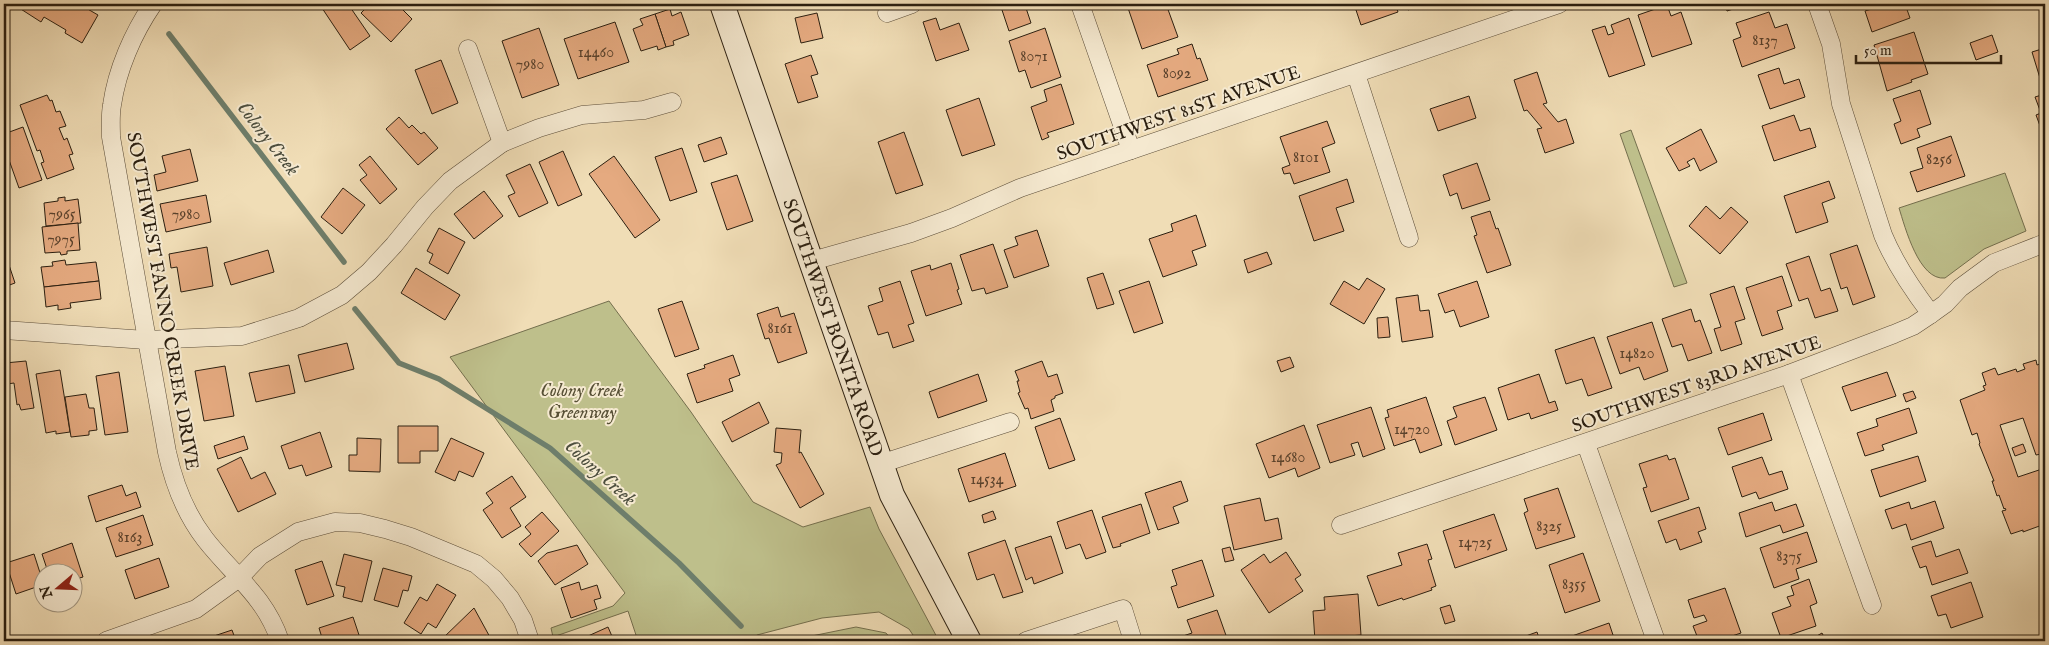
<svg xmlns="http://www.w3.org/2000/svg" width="2049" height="645" font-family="'IM FELL English',serif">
  <rect width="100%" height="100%" fill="#f0ddb6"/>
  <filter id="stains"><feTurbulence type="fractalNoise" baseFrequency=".004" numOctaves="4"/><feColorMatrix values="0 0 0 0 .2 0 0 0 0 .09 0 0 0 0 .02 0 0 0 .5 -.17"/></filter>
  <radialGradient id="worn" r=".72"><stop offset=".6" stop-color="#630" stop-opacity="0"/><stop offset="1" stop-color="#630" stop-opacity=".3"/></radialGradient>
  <!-- green -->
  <g fill="#bebf8b" stroke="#746f4e">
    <polygon points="1631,130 1687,283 1674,287 1620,134"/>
    <path d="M2005 173 2026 231 1984 249 1945 278C1919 281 1905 227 1899 208Z"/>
    <polygon points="609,301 691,412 753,502 803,527 870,507 879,529 939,641 917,641 909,629 879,612 822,618 757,635 750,641 638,641 628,611 553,637 551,628 613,606 625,593 450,357"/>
    <polygon points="856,627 886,633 893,641 787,641"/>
  </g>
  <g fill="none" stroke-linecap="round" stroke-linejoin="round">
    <!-- stream -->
    <g stroke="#6e7e6b" stroke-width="5.5">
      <polyline points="169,34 344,262"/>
      <polyline points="355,309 399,363 439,379 550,448 679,563 741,626"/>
    </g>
  </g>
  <!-- building -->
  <g fill="#e5aa80" stroke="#2b1f10" fill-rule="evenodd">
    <polygon points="13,4 79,4 98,15 82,43 65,33 66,30 44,17 41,22"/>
    <polygon points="322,4 348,4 370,36 350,50 320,5"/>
    <polygon points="370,4 397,4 412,19 391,42 361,13"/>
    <polygon points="471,4 492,4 492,6 487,5 486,8"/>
    <polygon points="1000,4 1028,4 1025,5 1031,23 1009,31"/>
    <polygon points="1132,4 1166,4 1178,37 1142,49 1127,5"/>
    <polygon points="1354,4 1395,4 1398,12 1361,25"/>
    <polygon points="1406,4 1425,4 1408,10"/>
    <polygon points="1725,4 1749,4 1727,11"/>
    <polygon points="1874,4 1905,4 1910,18 1872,32 1865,11 1875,8"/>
    <polygon points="1667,5 1671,16 1681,12 1692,44 1652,57 1638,15"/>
    <polygon points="670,9 672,16 681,12 689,35 673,41 674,45 666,47 655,14"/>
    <polygon points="1769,12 1775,28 1787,24 1795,48 1742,67 1733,40 1741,37 1736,23"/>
    <polygon points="817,13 823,38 801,43 795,18"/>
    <polygon points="655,14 666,47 658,50 657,46 641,51 633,29 643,25 640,19"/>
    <polygon points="936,18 940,30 959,23 969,50 936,61 923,22"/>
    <polygon points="1629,18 1645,65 1609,77 1592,30 1605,26 1608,35 1614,33 1611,25"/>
    <polygon points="615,22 629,62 578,79 564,39"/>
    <polygon points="539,28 559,85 522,98 502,41"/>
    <polygon points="1045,28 1061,77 1031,88 1025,70 1019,72 1009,41"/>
    <polygon points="1914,32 1928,74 1911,80 1912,82 1887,91 1874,45"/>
    <polygon points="1992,35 1998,52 1976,60 1970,43"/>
    <polygon points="1192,44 1197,59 1200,58 1208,80 1158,97 1147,65 1179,54 1177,49"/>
    <polygon points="2045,48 2045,87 2043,88 2032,52"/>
    <polygon points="811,55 818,74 811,76 818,97 798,103 785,64"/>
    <polygon points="441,60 458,103 432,114 415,70"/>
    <polygon points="1779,68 1784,84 1799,79 1805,97 1770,109 1758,75"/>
    <polygon points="1537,72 1547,103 1543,104 1558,122 1566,119 1574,143 1545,153 1537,129 1542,128 1527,110 1524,111 1514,80"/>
    <polygon points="1061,84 1074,124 1047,133 1049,137 1042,140 1031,107 1047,101 1044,90"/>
    <polygon points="1920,90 1931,124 1917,129 1920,137 1901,144 1894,124 1901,121 1893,99"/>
    <polygon points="2045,94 2045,134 2043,134 2036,115 2041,113 2035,97"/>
    <polygon points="47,95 50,101 52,100 56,112 60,111 66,126 59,128 64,140 67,138 73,154 69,155 74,169 47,179 41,163 44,162 40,150 37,151 20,105"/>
    <polygon points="1469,96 1476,118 1438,131 1430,109"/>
    <polygon points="979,98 995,145 962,156 946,110"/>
    <polygon points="1794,115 1800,131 1810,128 1816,147 1774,161 1762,126"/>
    <polygon points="399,117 409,128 412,125 421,134 424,132 438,148 418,165 386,129"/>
    <polygon points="1327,121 1335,143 1322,148 1330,172 1294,184 1290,173 1284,174 1282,168 1290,165 1280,137"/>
    <polygon points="23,127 42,180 19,188 4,146 4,134"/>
    <polygon points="1701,129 1717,162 1700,171 1694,158 1687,162 1690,166 1679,171 1666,148"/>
    <polygon points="904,132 923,185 896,194 878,142"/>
    <polygon points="1951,136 1965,176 1917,192 1910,172 1923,168 1917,148"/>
    <polygon points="721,137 727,154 704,162 698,145"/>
    <polygon points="682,148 697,192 670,201 655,157"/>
    <polygon points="190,149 198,181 157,191 154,175 166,172 162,156"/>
    <polygon points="563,151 582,195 558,206 539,162"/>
    <polygon points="370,156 397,189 380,204 360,180 367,175 359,165"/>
    <polygon points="614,156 660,220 635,238 589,174"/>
    <polygon points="1477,163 1490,200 1462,209 1457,193 1450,196 1443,175"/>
    <polygon points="530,164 548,203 519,217 508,196 515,193 506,175"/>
    <polygon points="737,175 753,221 727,230 711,183"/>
    <polygon points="1347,179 1354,202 1336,208 1344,231 1314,241 1299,196"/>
    <polygon points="1829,181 1835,198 1822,203 1828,222 1796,233 1784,196"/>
    <polygon points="343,188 365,205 342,234 321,217"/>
    <polygon points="484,191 503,216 474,239 454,214"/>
    <polygon points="206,195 211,222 166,232 160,204"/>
    <polygon points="65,197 65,201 78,199 81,223 46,226 44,203 58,201 58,198"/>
    <polygon points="1706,206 1720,219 1731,207 1748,222 1720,254 1689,226"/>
    <polygon points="1490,211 1496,229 1498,228 1511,265 1487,273 1474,236 1477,235 1471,217"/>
    <polygon points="1196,215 1206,246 1192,251 1197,265 1163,277 1149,239 1173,231 1171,224"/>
    <polygon points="78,223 80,250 67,251 67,254 61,255 60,252 45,253 42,227"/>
    <polygon points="439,228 465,242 448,274 429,263 433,254 427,251"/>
    <polygon points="1037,230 1049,266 1014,278 1004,250 1018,245 1015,237"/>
    <polygon points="993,244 1008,287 986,294 984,288 972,291 960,255"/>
    <polygon points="1857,245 1875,297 1853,305 1847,287 1841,289 1830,254"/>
    <polygon points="207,247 213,286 181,292 177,267 171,268 169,254"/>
    <polygon points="4,250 15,283 4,287"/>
    <polygon points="268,250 274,272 231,285 224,263"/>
    <polygon points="1267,252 1272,264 1248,273 1244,260"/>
    <polygon points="1809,256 1821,291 1830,288 1838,311 1815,318 1808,298 1799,301 1786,264"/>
    <polygon points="65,260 66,265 96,262 99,281 44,287 41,267 53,266 52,262"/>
    <polygon points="951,263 959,289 957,290 962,304 926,316 911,271 930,265 931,270"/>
    <polygon points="416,268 460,295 445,320 401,293"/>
    <polygon points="1103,273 1114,304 1097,309 1087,278"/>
    <polygon points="1782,276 1792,306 1777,311 1783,329 1762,336 1746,288"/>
    <polygon points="1367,278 1385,289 1364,324 1330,304 1344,281 1359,290"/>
    <polygon points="99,281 101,299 70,303 71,308 58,310 58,305 46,307 44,287"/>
    <polygon points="900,281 914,323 908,325 914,341 893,348 888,332 878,335 868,306 883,301 879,288"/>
    <polygon points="1149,281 1163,323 1134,333 1119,291"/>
    <polygon points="1477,281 1489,317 1460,327 1454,310 1445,313 1438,294"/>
    <polygon points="1734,286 1745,319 1735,322 1742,344 1721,351 1714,329 1721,327 1710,294"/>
    <polygon points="1418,295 1420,311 1429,310 1433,337 1402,342 1396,298"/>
    <polygon points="682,301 699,349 675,357 658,309"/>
    <polygon points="778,307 781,317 794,313 807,353 778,363 769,338 765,339 757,314"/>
    <polygon points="1691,309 1695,322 1700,320 1712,353 1688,361 1682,344 1672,347 1662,319"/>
    <polygon points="1388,317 1390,337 1378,338 1377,318"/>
    <polygon points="1652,322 1668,371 1644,380 1639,367 1620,374 1607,337"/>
    <polygon points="1594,337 1612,388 1588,396 1582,379 1566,384 1555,350"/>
    <polygon points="347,343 354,369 305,382 298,355"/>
    <polygon points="733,355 740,375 729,379 733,391 697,403 687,374 705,368 704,365"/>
    <polygon points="1290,357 1294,367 1281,372 1277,361"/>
    <path d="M2036 360 2037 365 2045 362V524L2023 532V530L2011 534 2002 511 2006 510 2005 508 2004 509 1999 495 1997 496 1992 481H1994L1979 444 1980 443 1977 433 1972 435 1960 400 1985 390 1983 386 1986 385 1982 373 1995 368 1998 375 2016 369 2017 372 2025 369 2023 364ZM2023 418 2036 455 2041 454 2043 461 2040 462 2042 469 2018 477 2000 425Z"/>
    <polygon points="26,361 34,408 21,410 19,404 17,405 14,383 7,384 5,363"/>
    <polygon points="1042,361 1048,377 1057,374 1063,393 1055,396 1055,398 1051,400 1054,411 1031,419 1028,408 1025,409 1018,393 1020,392 1017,381 1019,381 1015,371"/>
    <polygon points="289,365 295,393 256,402 249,373"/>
    <polygon points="225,366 234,416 204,421 195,371"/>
    <polygon points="60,370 70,432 56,434 56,431 46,433 36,374"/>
    <polygon points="119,372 128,432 105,435 96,376"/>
    <polygon points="1887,372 1896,396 1851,411 1842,387"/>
    <polygon points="978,374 987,401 938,418 929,392"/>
    <polygon points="1539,374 1549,403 1555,401 1558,410 1531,419 1529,413 1508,420 1498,388"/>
    <polygon points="1913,391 1916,398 1906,402 1903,394"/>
    <polygon points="86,394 89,408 94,408 97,430 89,431 89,435 71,437 65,397"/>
    <polygon points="1426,397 1442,445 1420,453 1415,439 1394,446 1385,418 1389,417 1387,410"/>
    <polygon points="1485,397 1497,430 1455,445 1447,421 1457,417 1453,407"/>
    <polygon points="759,402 769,423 732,442 722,422"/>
    <polygon points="1371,407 1385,449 1363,457 1358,442 1351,444 1355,455 1330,463 1317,425"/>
    <polygon points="1909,408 1917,433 1882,445 1884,450 1865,456 1857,433 1878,426 1876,419"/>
    <polygon points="1763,413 1772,440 1728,455 1718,428"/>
    <polygon points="1060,418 1075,460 1049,469 1035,427"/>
    <polygon points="1304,425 1320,468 1298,477 1295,468 1269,478 1256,444"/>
    <polygon points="398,426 438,426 438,451 420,451 420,463 398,463"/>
    <polygon points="776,428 801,430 799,453 801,452 824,494 800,508 776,465 781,463 782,453 774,452"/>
    <polygon points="320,432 332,467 306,476 302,465 289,469 281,446"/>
    <polygon points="244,436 248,449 218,459 214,446"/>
    <polygon points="357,438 381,439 380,472 349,471 349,455 357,455"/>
    <polygon points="451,438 484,453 473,477 459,471 455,481 435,472"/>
    <polygon points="2023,444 2026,452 2015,456 2012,448"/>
    <polygon points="1005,453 1016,486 969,502 958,469"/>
    <polygon points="1667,455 1669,460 1675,458 1689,499 1651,512 1643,488 1647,487 1639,464"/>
    <polygon points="1918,456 1926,481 1880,497 1871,470"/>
    <polygon points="241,457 251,479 265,472 276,494 238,512 217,469"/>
    <polygon points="1762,457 1769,475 1782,471 1788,489 1759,499 1756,492 1742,497 1732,467"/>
    <polygon points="512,476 526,497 510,508 521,526 502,538 483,510 493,503 486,493"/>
    <polygon points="1181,481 1188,501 1173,507 1179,523 1158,530 1145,493"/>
    <polygon points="122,485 126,496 136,492 141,507 96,522 88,496"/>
    <polygon points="1558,488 1575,537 1536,549 1524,513 1528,511 1524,499"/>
    <polygon points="1260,498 1265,521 1278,518 1282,539 1234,550 1224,506"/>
    <polygon points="1935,501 1944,528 1911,540 1906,524 1892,529 1885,510 1909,502 1911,509"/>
    <polygon points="1772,502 1775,511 1796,504 1804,526 1783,533 1780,525 1746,537 1739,513"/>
    <polygon points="1141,504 1150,533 1120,544 1121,546 1113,548 1102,517"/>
    <polygon points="1699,507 1706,529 1698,532 1702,542 1680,550 1676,539 1666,543 1658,521"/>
    <polygon points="1092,510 1106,552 1086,559 1080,544 1066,549 1057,522"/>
    <polygon points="993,511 996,519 984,523 982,515"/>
    <polygon points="542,512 559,531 531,557 519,544 531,534 525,527"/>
    <polygon points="1494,514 1507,550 1455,568 1443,531"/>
    <polygon points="143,515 153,545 116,557 106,528"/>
    <polygon points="1807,532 1817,562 1796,569 1799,579 1774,588 1760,548"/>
    <polygon points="1051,536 1063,573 1034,584 1032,577 1026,580 1015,548"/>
    <polygon points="1005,540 1023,592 1003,598 994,574 977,580 968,553"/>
    <polygon points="1931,541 1936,557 1959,549 1968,573 1932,585 1926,566 1920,568 1912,547"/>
    <polygon points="72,543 83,577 72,580 72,572 48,572 42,554"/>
    <polygon points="1427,544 1432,559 1428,560 1436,586 1431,588 1432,590 1403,600 1402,598 1378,606 1367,576 1402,565 1398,553"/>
    <polygon points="577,545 588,564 555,585 538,561 547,553"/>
    <polygon points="1230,547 1234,560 1225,562 1222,549"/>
    <polygon points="1286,552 1301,575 1295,579 1303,591 1269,613 1241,570 1264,554 1270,563"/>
    <polygon points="1583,553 1600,601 1565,613 1549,565"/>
    <polygon points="34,554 42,579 42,585 16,594 6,563"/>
    <polygon points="344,554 372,561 362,602 343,597 345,587 336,585"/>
    <polygon points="159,558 169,587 135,599 125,570"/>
    <polygon points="1202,560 1214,596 1178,608 1171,587 1177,585 1172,570"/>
    <polygon points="322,561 334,596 307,605 295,570"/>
    <polygon points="383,568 412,576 408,591 403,590 398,607 374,600"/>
    <polygon points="1809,579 1817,603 1810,606 1816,626 1781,638 1772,613 1791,606 1787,597 1794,595 1791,586"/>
    <polygon points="579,582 581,590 597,585 601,598 594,600 597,609 571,618 561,588"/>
    <polygon points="1971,582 1983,617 1951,628 1946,614 1938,616 1931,596"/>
    <polygon points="437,584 456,595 436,628 428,623 421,634 404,623 420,597 427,601"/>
    <polygon points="1725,588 1741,633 1717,641 1699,641 1693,626 1707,621 1704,615 1694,618 1688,600"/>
    <polygon points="1358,594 1361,635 1349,636 1350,641 1315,641 1313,611 1325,610 1324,597"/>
    <polygon points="1450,605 1455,621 1445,624 1440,608"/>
    <polygon points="474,608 491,639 488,641 444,641 442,639"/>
    <polygon points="1217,610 1228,641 1181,641 1180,637 1192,633 1187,620"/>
    <polygon points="353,617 361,641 323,641 319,628"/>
    <polygon points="1609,623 1615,641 1556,641 1572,636"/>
    <polygon points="608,627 614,641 577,641"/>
    <polygon points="232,630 236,641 199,641"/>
    <polygon points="1537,632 1540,641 1512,641"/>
    <polygon points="1822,633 1826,641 1808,641"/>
  </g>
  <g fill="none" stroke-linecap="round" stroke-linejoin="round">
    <defs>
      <g id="minor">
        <path d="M153 4C133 33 117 70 112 105 110 116 111 127 111 137L167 452C174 484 185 513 205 539 233 575 265 596 280 641"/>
        <polyline points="1080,4 1131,150"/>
        <path d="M1817 4 1831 44 1841 104 1883 235C1895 264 1912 289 1931 314"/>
        <polyline points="887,13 912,4"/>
        <polyline points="468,49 502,143"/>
        <polyline points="1356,74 1409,238"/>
        <polyline points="812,261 911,233 952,218 1020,188 1559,4"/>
        <polyline points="4,330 146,340 242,336 299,318 342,295 369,272 394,245 425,207 450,181 502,143 539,128 582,115 644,110 672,102"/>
        <polyline points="1789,374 1872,605"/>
        <polyline points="1586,444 1656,641"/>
        <polyline points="880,464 1010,422"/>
        <polyline points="1341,525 1789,374 1894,334 1913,326 1931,314 1945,304 1960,288 1994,263 2045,243"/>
        <polyline points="106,641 196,609 239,578 260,556 298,532 335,522 360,523 385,529 411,537 476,564 494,579 510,598 523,620 530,641"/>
        <polyline points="1026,641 1123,609 1133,641"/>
      </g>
      <g id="secondary">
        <path id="s1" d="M722 4 892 495 969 641"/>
      </g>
    </defs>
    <!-- minor casing -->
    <use href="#minor" stroke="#5c4e3a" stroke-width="19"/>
    <!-- secondary casing -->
    <use href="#secondary" stroke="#2b1f10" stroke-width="26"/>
    <!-- minor -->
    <use href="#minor" stroke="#f5e9d0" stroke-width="18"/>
    <!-- secondary -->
    <use href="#secondary" stroke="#f5e9d0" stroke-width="24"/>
  </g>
  <g text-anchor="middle" stroke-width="4" stroke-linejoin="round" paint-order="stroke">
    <!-- number labels -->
    <g font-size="16" fill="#5a422c">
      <text x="1765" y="45">8137</text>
      <text x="596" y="57">14460</text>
      <text x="1034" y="61">8071</text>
      <text x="530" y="69">7980</text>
      <text x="1177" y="78">8092</text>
      <text x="1306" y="162">8101</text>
      <text x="1939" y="164">8256</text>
      <text x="62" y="219">7965</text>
      <text x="186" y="219">7980</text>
      <text x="61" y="244">7975</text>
      <text x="780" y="333">8161</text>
      <text x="1637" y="358">14820</text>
      <text x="1412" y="434">14720</text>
      <text x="1288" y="462">14680</text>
      <text x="987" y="484">14534</text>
      <text x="1549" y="531">8325</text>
      <text x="130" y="542">8163</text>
      <text x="1475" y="547">14725</text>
      <text x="1789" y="561">8375</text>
      <text x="1574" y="589">8355</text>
    </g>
    <!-- street labels -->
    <g font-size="19" fill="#2b1f10" stroke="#f5e9d0">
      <text transform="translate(1178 112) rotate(-19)" y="7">SOUTHWEST 81ST AVENUE</text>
      <text transform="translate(164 301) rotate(80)" y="7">SOUTHWEST FANNO CREEK DRIVE</text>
      <text dy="7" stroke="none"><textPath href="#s1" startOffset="342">SOUTHWEST BONITA ROAD</textPath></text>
      <text transform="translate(1696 383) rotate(-19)" y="7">SOUTHWEST 83RD AVENUE</text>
    </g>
    <!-- park labels -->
    <g font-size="19" font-style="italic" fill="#574f35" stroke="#f5e9d0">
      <text x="582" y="396">Colony Creek<tspan x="582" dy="22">Greenway</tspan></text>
    </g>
    <!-- water labels -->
    <g font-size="20" font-style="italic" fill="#4d4e3e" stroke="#f5e9d0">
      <text transform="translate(269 138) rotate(52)" y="7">Colony Creek</text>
      <text transform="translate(601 472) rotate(42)" y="7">Colony Creek</text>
    </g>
  </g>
  <!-- margin -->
  <rect width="2049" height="645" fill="none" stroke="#f0ddb6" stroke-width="20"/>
  <rect x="5" y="5" width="2039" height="635" fill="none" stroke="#2b1f10" stroke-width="2.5"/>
  <rect x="10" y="10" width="2029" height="625" fill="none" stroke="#2b1f10"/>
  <!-- north arrow -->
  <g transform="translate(58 588) rotate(251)"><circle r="24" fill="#f5e9d0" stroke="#a49883"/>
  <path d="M0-4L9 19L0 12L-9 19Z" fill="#8f2418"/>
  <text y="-8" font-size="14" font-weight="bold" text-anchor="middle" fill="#2b1f10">N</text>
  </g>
  <!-- scale -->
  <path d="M1856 55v8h145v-8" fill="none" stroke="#2b1f10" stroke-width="2.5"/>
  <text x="1864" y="55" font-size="15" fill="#2b1f10" stroke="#f5e9d0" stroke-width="4" paint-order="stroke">50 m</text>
  <rect width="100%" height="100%" filter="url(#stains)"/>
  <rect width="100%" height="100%" fill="url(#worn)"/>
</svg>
